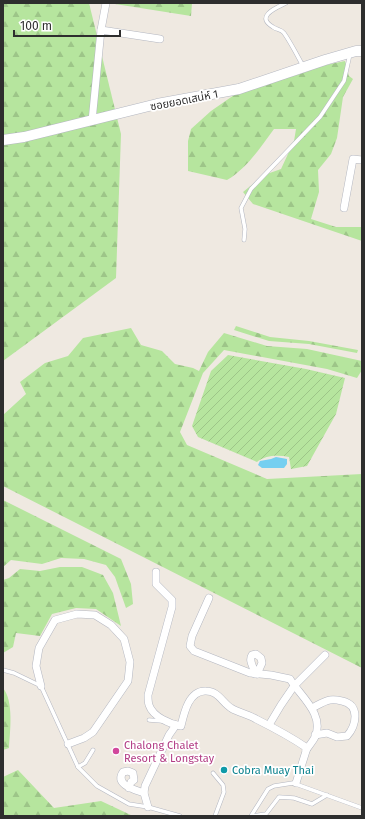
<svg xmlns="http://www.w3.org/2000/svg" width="365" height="819" font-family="'Fira Sans','Noto Sans Thai',sans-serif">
  <defs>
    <pattern id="forest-firs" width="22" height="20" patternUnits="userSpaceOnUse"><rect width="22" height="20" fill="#b6e59e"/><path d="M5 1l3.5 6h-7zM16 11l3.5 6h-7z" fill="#9dc588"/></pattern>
    <pattern id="garden-furrows" width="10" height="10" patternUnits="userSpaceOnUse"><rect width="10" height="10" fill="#b6e59e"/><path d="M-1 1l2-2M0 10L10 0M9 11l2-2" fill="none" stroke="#9dc588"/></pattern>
  </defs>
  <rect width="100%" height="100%" fill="#efe9e1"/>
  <!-- forest -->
  <g fill="url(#forest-firs)">
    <polygon points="3,3 89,3 121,134 116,278 3,361"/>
    <polygon points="116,3 192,3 191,16 115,4"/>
    <path d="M345 61 349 76 353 79 343 97 337 138 331 154 318 170 319 192 311 219 336 227H362V241L253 204 243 192 264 175 281 169 294 141 296 129H274C260 148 247 168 227 180L188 171V141L191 129 211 111 237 93 306 69Z"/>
    <polygon points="236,326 270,337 309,341 358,350 357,353 309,344 269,341 234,330"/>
    <polygon points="131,328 141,345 162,351 175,364 193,368 199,371 208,352 224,333 267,346 307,349 362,361 362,370 357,378 327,369 224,350 203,373 180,432 187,445 267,479 362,474 362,668 3,486 3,415 26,394 20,382 45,363 68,356 83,338"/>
    <polygon points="3,500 121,559 131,584 133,604 126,608 115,577 106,565 84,559 61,558 42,564 11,560 3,567"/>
    <polygon points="60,567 82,567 103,575 113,593 121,626 96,609 76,608 52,614 40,636 16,633 13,647 3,653 3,580 9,578 20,569 40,571"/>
    <path d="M3 688C14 701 10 732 9 748L3 750Z"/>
    <polygon points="18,770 54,808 101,801 133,816 3,816 3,777"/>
  </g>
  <!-- garden -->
  <path fill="url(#garden-furrows)" d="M228 355 306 369 345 378 336 414 307 466 291 469 289 457C278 455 266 455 257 462L198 437 192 426 211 371Z"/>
  <!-- water -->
  <polygon fill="#75cff0" points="276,457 287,459 287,464 284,468 262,468 258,465 260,461 271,459"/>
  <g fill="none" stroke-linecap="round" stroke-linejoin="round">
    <defs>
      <g id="lane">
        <path d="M286 3C278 7 254 16 273 27 277 30 281 29 284 33 291 43 297 55 303 66"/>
        <polyline points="244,240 245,229 241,208 251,189 320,117 344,81 350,54"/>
        <polyline points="3,670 14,673 41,686 78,767 97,786 129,804 148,807 180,816"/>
        <polyline points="149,720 162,721"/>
        <polyline points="78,767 85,763 93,750"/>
        <polyline points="213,773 223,785 224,792 215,816"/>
        <polyline points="251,816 268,789 274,786 293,783 362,808"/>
        <polyline points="253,816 266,814 279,797 294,798 312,804 327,795"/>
      </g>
      <g id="street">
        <polyline points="101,30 160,39"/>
        <polyline points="92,121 101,30 106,3"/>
        <polyline points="344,208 353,159 362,160"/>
        <path d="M156 572V584L172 600V607L148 695C148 698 148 702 149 705 153 717 170 724 181 726 184 713 189 690 206 691 218 691 222 702 231 708 239 713 248 714 256 719 274 728 291 737 307 748L296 783"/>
        <path d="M209 598 192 636 190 646 194 651 250 673 271 675 290 679C300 696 325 714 315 737 313 741 309 746 306 750"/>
        <path d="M255 674C254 667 248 661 252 655L256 654 261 658 262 663 257 674"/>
        <polyline points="41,686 36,666 39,648 55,620 77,614 95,615 111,625 124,639 130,662 128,681 93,732 84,738 68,744"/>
        <path d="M312 708C318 705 324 701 330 700 334 699 338 700 342 701 361 705 356 726 347 736L337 737 327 733 315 735"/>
        <polyline points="269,725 281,705 294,686 325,655"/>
        <path d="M129 788 131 782 134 780 133 773 128 771 123 772C114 785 136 790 144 793"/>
        <polyline points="148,807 144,793 145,786 169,735 176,725"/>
      </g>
      <polyline id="secondary" points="3,140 24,137 157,104 239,89 325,60 356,51 362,51"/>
    </defs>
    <!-- lane casing -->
    <use href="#lane" stroke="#b4b7c1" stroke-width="4.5"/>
    <!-- street casing -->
    <use href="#street" stroke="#b4b7c1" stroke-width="8"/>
    <!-- secondary casing -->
    <use href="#secondary" stroke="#b4b7c1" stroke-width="11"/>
    <!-- lane -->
    <use href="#lane" stroke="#fff" stroke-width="3.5"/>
    <!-- street -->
    <use href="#street" stroke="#fff" stroke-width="7"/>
    <!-- secondary -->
    <use href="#secondary" stroke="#fff" stroke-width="10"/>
  </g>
  <!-- markers -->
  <circle fill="#d1479c" stroke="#fff" stroke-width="1.5" cx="116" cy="751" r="4"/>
  <circle fill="#0f9aa8" stroke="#fff" stroke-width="1.5" cx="224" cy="770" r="4"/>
  <g text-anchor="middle" stroke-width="3.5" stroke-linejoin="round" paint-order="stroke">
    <!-- street labels -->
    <g font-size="11" fill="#2e2e2e" stroke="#fff">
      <text transform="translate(184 100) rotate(-11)" y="4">ซอยยอดเสน่ห์ 1</text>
    </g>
    <!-- hotel labels -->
    <g font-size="11" fill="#b23c85" stroke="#fff" text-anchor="start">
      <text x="124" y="749">Chalong Chalet<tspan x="124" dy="13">Resort &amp; Longstay</tspan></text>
    </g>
    <!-- culture labels -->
    <g font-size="11" fill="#0d838f" stroke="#fff" text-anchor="start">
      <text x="232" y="774">Cobra Muay Thai</text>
    </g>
  </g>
  <!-- border -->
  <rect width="365" height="819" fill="none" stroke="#2e2e2e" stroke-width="8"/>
  <!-- scale -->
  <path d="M14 30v6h106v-6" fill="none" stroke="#2e2e2e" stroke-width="2"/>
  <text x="20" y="30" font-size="12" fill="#2e2e2e" stroke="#ffffff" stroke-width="3" paint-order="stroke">100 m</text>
</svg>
